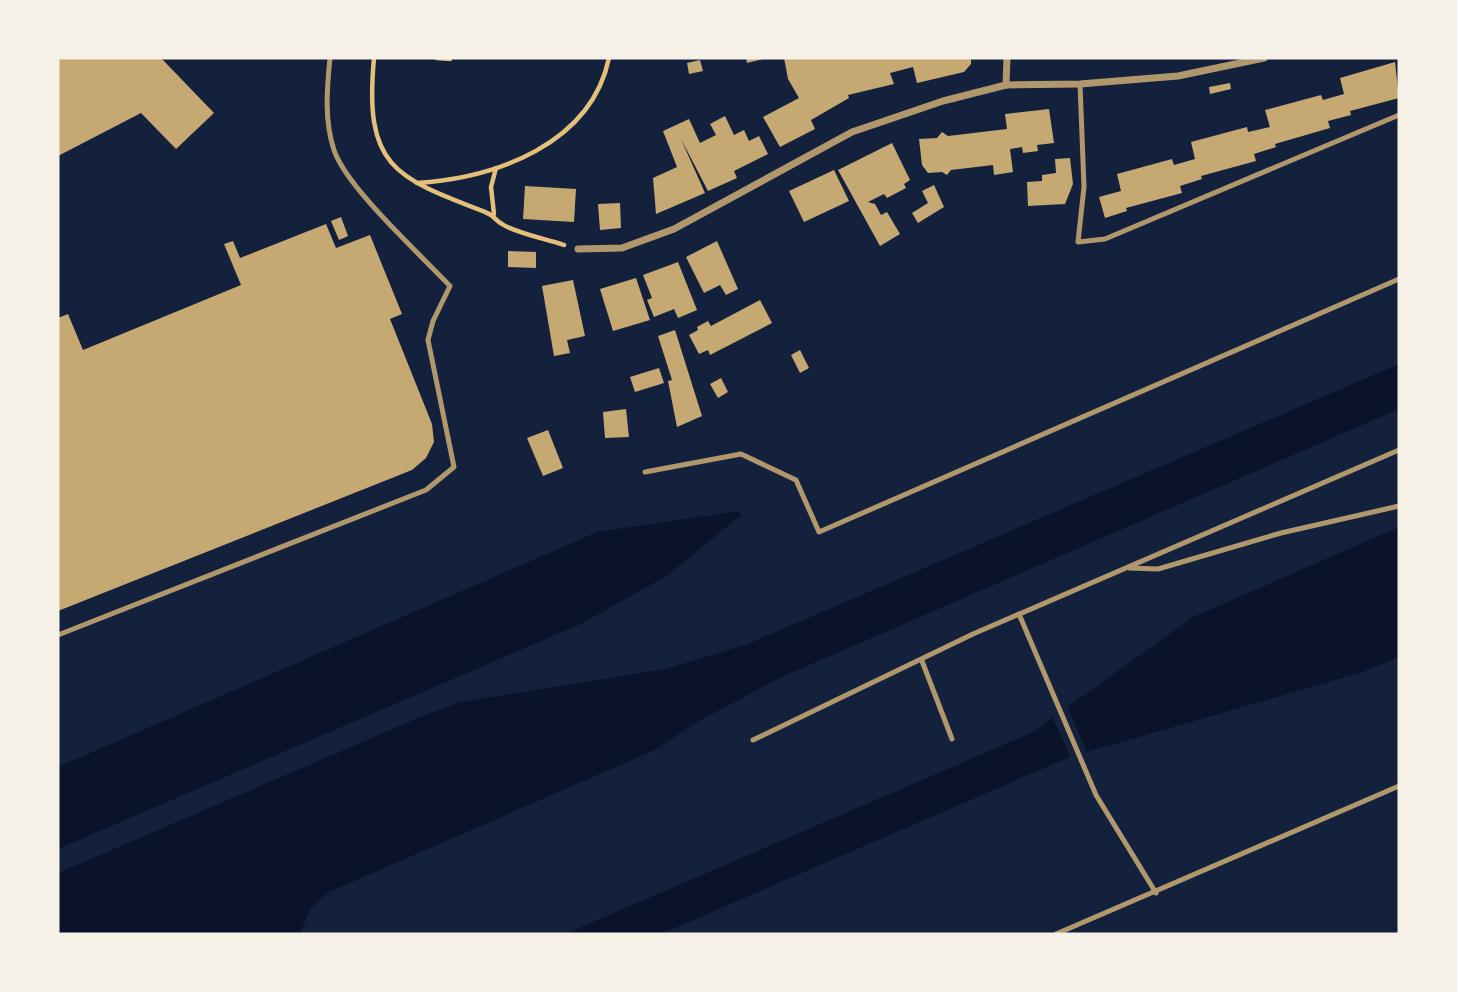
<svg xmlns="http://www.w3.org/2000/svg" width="1457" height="992" font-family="Poppins,sans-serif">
  <rect width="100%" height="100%" fill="#14213d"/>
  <!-- water -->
  <g fill="#0b132b">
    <polygon points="1399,364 1399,409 784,676 697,722 655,750 329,892 310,909 300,934 58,934 58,873 425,715 460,702 666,669 745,645"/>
    <polygon points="738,511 741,515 668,575 583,623 58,849 58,767 597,532"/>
    <polygon points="1399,527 1399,657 1360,673 1070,757 661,934 565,934 1031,733 1193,617"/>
  </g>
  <!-- pier -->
  <polygon fill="#14213d" points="1067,705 1088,755 1072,760 1052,716"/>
  <!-- building -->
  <g fill="#c6a872">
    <polygon points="58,58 161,58 214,113 176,149 141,113 58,156"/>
    <polygon points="746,58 763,58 763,59 747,63"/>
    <polygon points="784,58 971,58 971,64 964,72 917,83 913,67 890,73 894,84 848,95 849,98 811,120 815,129 780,147 763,117 799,98 788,79"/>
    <polygon points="700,60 703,71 689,74 687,63"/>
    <polygon points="1395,62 1399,98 1350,111 1351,115 1328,121 1330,128 1275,144 1276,147 1254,154 1256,161 1201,176 1202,179 1180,186 1182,193 1126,208 1127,211 1105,218 1099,197 1121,191 1117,174 1172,159 1174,165 1195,159 1191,142 1247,127 1248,132 1270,127 1265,110 1321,95 1323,100 1344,94 1340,78"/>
    <polygon points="1230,83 1231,89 1210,94 1209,87"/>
    <polygon points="1049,109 1054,143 1037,145 1038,151 1023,153 1022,147 1010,149 1013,172 994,175 993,165 951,170 947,175 942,172 928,173 922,165 919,139 937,138 942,132 948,136 1007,129 1005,114"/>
    <polygon points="725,116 734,135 744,130 749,141 759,136 768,154 734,171 737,178 708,191 681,139 705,193 656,214 653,178 677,167 663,131 689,119 700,143 716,135 710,124"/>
    <polygon points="892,143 910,180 904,184 906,188 887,198 884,194 868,202 875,204 881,215 887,212 900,234 880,246 838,170"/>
    <polygon points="1070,158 1073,184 1065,204 1028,206 1027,182 1042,181 1042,175 1056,173 1055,159"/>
    <polygon points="834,170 849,201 804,222 789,191"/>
    <polygon points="934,185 944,207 918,223 912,213 928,203 922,191"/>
    <polygon points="525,186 576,189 574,222 523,219"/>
    <polygon points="620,203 621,228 600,230 598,204"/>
    <polygon points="341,217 348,236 339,240 331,221"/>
    <polygon points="326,224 336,248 370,235 402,314 390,319 432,424 434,442 426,458 412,470 58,611 58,318 68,314 83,350 241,285 224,244 233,241 240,258"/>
    <polygon points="717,241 738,289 726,295 720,285 704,293 686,257"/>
    <polygon points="508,251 536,252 536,268 508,267"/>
    <polygon points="678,262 697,310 678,318 674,309 654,317 647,300 652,298 643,275"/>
    <polygon points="636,278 650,320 613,331 600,289"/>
    <polygon points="573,280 585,336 567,340 570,353 554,356 542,286"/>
    <polygon points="760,300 772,323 710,355 708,350 699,354 689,335 698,330 697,327 708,321 711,326"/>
    <polygon points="675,330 702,416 677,427 668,381 672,380 658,336"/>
    <polygon points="800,350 809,368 800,373 791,355"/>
    <polygon points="659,368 664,383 635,392 630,377"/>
    <polygon points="721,378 728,392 718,398 710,384"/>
    <polygon points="626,409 629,437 605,438 603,412"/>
    <polygon points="548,430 563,468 543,476 527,438"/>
  </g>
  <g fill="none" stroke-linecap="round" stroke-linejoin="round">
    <!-- path -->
    <g stroke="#e5c07b" stroke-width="4.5">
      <path d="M374 58C364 166 393 177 485 212 494 215 495 220 502 224 515 233 547 239 564 245"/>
      <polyline points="437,58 450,59"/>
      <path d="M417 183C496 178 591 144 609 58"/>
      <polyline points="494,214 491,187 496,168"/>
    </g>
    <!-- service -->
    <g stroke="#b1986c" stroke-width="5">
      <polyline points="1080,84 1084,187 1078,242 1105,239 1399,115"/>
      <polyline points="645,472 741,454 796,480 819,532 1399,279"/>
      <polyline points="1129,568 1158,569 1281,533 1399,506"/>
      <polyline points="1019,614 1096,795 1156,893"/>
      <path d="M58 635 426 490 454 467 428 340 433 321 450 286C421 255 346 187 334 150 324 120 327 88 330 58"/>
      <polyline points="922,661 952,739"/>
      <polyline points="753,740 973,634 1399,450"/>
      <polyline points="1056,934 1399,786"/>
    </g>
    <!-- minor -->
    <g stroke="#b1986c" stroke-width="7">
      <polyline points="1006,85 1007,58"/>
      <polyline points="578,249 622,248 674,229 852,132 943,101 1006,85 1080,84 1178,76 1264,58"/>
    </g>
  </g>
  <!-- border -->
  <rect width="1457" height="992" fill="none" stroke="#f6f1e7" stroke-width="119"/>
</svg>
